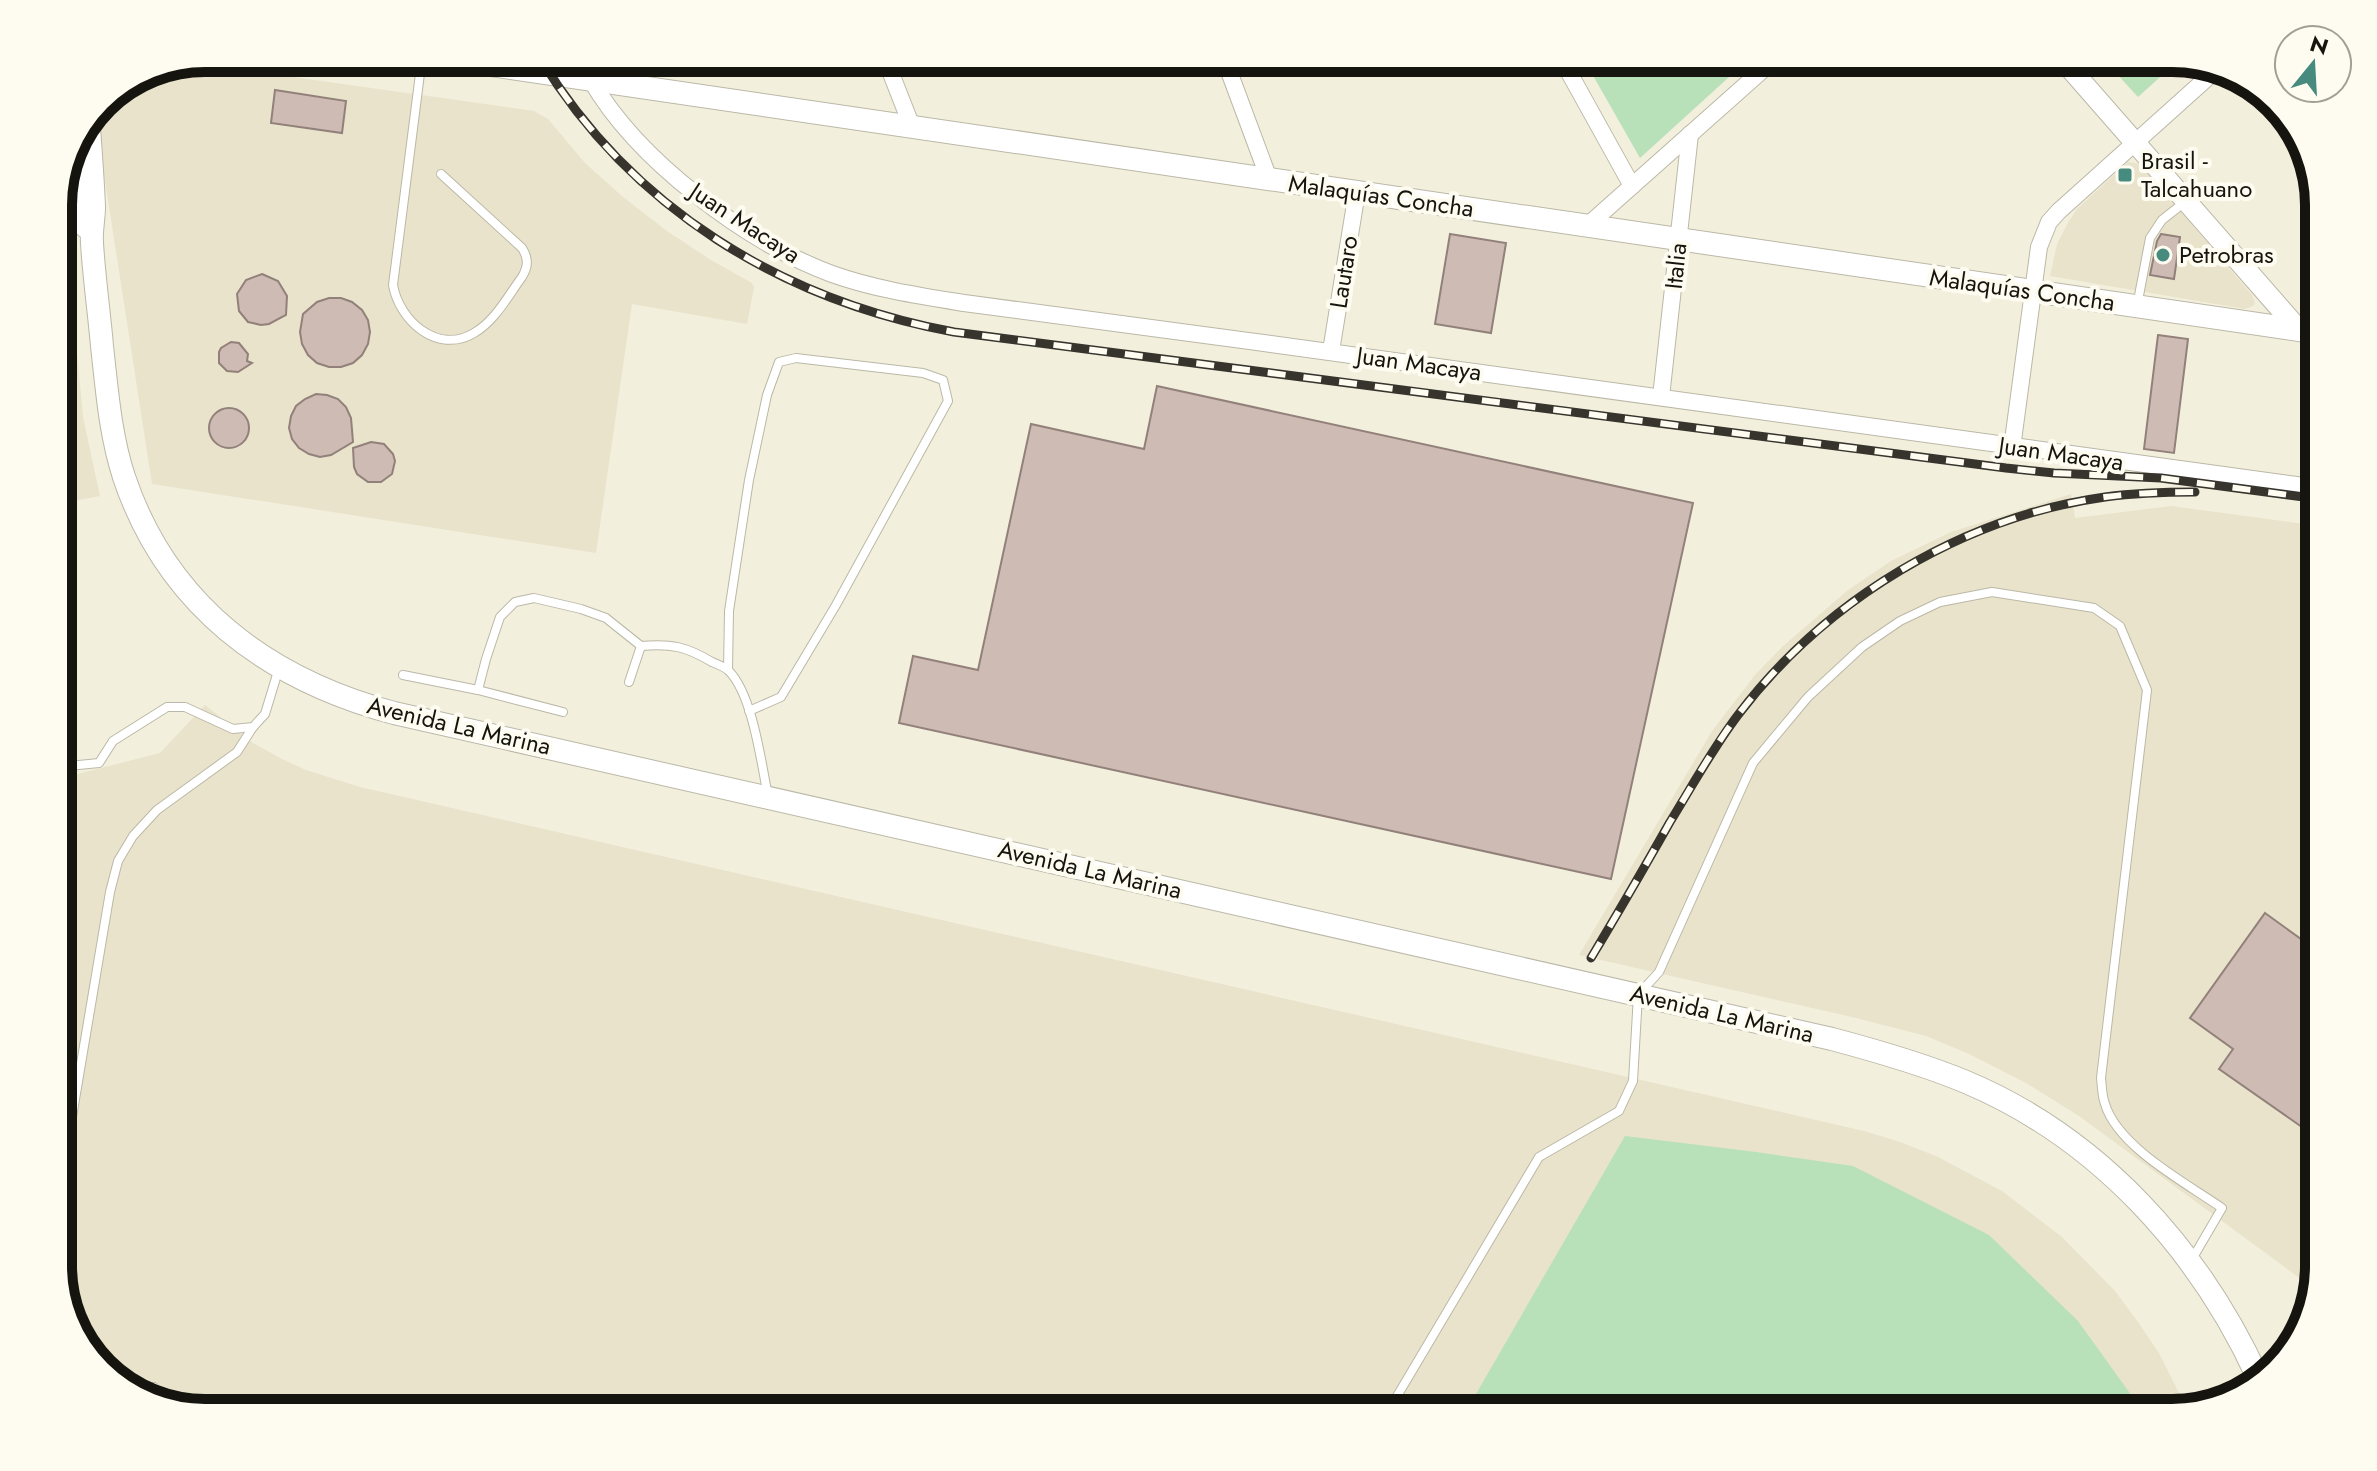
<svg xmlns="http://www.w3.org/2000/svg" width="2377" height="1471" font-family="Jost,sans-serif">
  <rect width="100%" height="100%" fill="#f3efdd"/>
  <!-- built -->
  <g fill="#e8e3ca">
    <polygon points="187,62 534,111 548,119 585,163 623,197 667,231 711,260 752,283 754,288 747,324 632,304 596,553 152,484 95,116 101,101 149,69"/>
    <polygon points="2128,162 2140,164 2252,295 2255,303 2253,306 2245,309 2050,276 2057,244 2069,221 2077,209"/>
    <polygon points="62,188 83,417 100,496 58,504 58,196"/>
    <polygon points="2071,494 2075,518 2171,506 2319,526 2319,1267 2313,1288 2079,1116 2026,1083 1969,1054 1926,1036 1852,1017 1579,955 1712,731 1755,675 1782,647 1848,590 1891,561 1951,532"/>
    <polygon points="205,705 253,743 280,758 306,770 360,787 1864,1131 1900,1142 1936,1156 2002,1191 2062,1237 2115,1291 2138,1322 2159,1353 2187,1409 2173,1413 205,1413 131,1393 78,1340 58,1275 58,928 68,927 58,825 58,779 160,753"/>
  </g>
  <!-- green -->
  <g fill="#b8e1ba">
    <polygon points="1583,58 1750,58 1640,158"/>
    <polygon points="2111,58 2172,58 2179,60 2138,97 2106,62"/>
    <polygon points="1625,1136 1756,1152 1853,1166 1989,1235 2078,1321 2134,1399 2141,1413 1465,1413"/>
  </g>
  <!-- building -->
  <g fill="#cebbb3" stroke="#92817a" stroke-width="2">
    <polygon points="275,90 346,101 342,133 271,123"/>
    <polygon points="1450,234 1506,243 1491,333 1435,324"/>
    <polygon points="2161,234 2180,237 2174,279 2150,275 2157,241"/>
    <polygon points="262,274 278,281 287,296 286,315 269,324 261,325 248,322 239,311 237,294 246,280"/>
    <polygon points="329,298 341,298 352,302 362,310 368,320 370,332 368,344 362,355 353,363 341,367 329,367 317,363 308,355 302,344 300,332 303,314 317,302"/>
    <polygon points="2158,335 2188,339 2174,453 2144,449"/>
    <polygon points="231,342 239,343 248,354 247,361 252,363 238,372 227,371 219,363 219,352 221,348"/>
    <polygon points="1157,386 1693,503 1611,879 899,723 913,656 978,670 1031,424 1144,449"/>
    <polygon points="316,394 327,395 338,399 346,407 351,418 353,442 331,455 320,457 309,454 299,448 292,439 289,428 291,416 296,406 305,399"/>
    <circle cx="229" cy="428" r="20"/>
    <polygon points="371,442 384,444 393,454 395,461 392,474 381,482 368,482 357,474 354,467 353,448"/>
    <polygon points="2265,913 2319,952 2319,1139 2219,1069 2233,1049 2190,1018"/>
  </g>
  <g fill="none" stroke-linecap="round" stroke-linejoin="round">
    <defs>
      <g id="service">
        <path d="M422 58 393 285C399 320 437 355 474 333 495 321 508 296 522 277 528 267 529 259 522 248L441 174"/>
        <polyline points="2137,306 2150,238 2162,220 2186,201"/>
        <polyline points="728,670 729,611 749,480 767,395 779,362 796,358 923,373 943,380 948,401 836,605 781,697 749,711"/>
        <polyline points="403,675 478,690 563,712"/>
        <polyline points="629,682 641,646"/>
        <path d="M478 690 486 659 500 617 515 602 534 598 581 609 606 618 641 646C671 643 687 647 712 662 717 664 725 667 729 671 753 696 761 762 768 796"/>
        <polyline points="58,767 99,763 113,741 167,707 185,707 233,729 253,727 265,714 279,668"/>
        <polyline points="58,1200 110,892 118,861 133,836 157,810 237,752 253,727"/>
        <polyline points="152,1399 154,1387"/>
        <path d="M1387 1413 1539 1157 1619 1111 1633 1081 1638 995 1659 972 1753 763 1808 697 1862 647 1900 621 1940 602 1992 592 2094 608 2120 626 2147 690 2101 1078C2102 1087 2102 1096 2105 1104 2118 1147 2186 1183 2222 1208L2191 1261"/>
      </g>
      <g id="minor">
        <polyline points="885,58 912,127"/>
        <polyline points="1224,58 1269,179"/>
        <polyline points="1561,58 1632,186"/>
        <path d="M591 80C637 160 746 242 832 274 874 289 920 296 964 303 1416 362 1867 428 2319 488"/>
        <polyline points="1587,226 1776,58"/>
        <polyline points="1331,351 1357,192"/>
        <polyline points="1661,397 1690,134"/>
        <polyline points="2012,448 2039,247 2049,222 2059,211 2216,70"/>
      </g>
      <polyline id="tertiary" points="2061,58 2299,330"/>
      <g id="secondary">
        <polyline points="443,58 2319,333"/>
        <path d="M89 128C91 155 93 181 94 207 94 219 91 231 92 243 94 277 99 311 102 346 107 390 110 434 124 477 167 605 267 679 394 713L1832 1039C1877 1051 1923 1064 1966 1082 2099 1138 2200 1250 2259 1380"/>
        <polyline points="74,162 78,201 86,227"/>
      </g>
    </defs>
    <!-- service casing -->
    <use href="#service" stroke="#bbb8a7" stroke-width="10"/>
    <!-- minor casing -->
    <use href="#minor" stroke="#bbb8a7" stroke-width="18"/>
    <!-- tertiary casing -->
    <use href="#tertiary" stroke="#bbb8a7" stroke-width="22"/>
    <!-- secondary casing -->
    <use href="#secondary" stroke="#bbb8a7" stroke-width="24"/>
    <!-- service -->
    <use href="#service" stroke="#fff" stroke-width="8"/>
    <!-- minor -->
    <use href="#minor" stroke="#fff" stroke-width="16"/>
    <!-- tertiary -->
    <use href="#tertiary" stroke="#fff" stroke-width="20"/>
    <!-- secondary -->
    <use href="#secondary" stroke="#fff" stroke-width="22"/>
    <defs>
      <g id="rail">
        <path d="M540 58C632 209 782 300 954 332L2006 468 2054 473 2161 478 2319 499"/>
        <path d="M1591 958C1618 913 1644 868 1670 822 1692 786 1713 748 1738 715 1825 600 1962 517 2105 497 2135 493 2165 492 2195 492"/>
      </g>
    </defs>
    <!-- rail casing -->
    <use href="#rail" stroke="#36342d" stroke-width="9"/>
    <!-- rail -->
    <use href="#rail" stroke="#fefcf1" stroke-width="6" stroke-dasharray="18" stroke-linecap="butt"/>
  </g>
  <!-- markers -->
  <g fill="#478b7e" stroke="#fefcf1" stroke-width="3">
    <rect x="2117" y="167" width="16" height="16" rx="4"/>
    <circle cx="2163" cy="255" r="8"/>
  </g>
  <g text-anchor="middle" stroke-width="8" stroke-linejoin="round" paint-order="stroke">
    <!-- poi labels -->
    <g font-size="24" fill="#15140e" stroke="#fefcf1" text-anchor="start">
      <text x="2141" y="169">Brasil -<tspan x="2141" dy="28">Talcahuano</tspan></text>
      <text x="2179" y="263">Petrobras</text>
    </g>
    <!-- street labels -->
    <g font-size="24" fill="#15140e" stroke="#fefcf1">
      <text transform="translate(1381 196) rotate(8)" y="8">Malaquías Concha</text>
      <text transform="translate(745 223) rotate(33)" y="8">Juan Macaya</text>
      <text transform="translate(1676 266) rotate(-84)" y="8">Italia</text>
      <text transform="translate(1344 272) rotate(-81)" y="8">Lautaro</text>
      <text transform="translate(2022 290) rotate(8)" y="8">Malaquías Concha</text>
      <text transform="translate(1419 364) rotate(8)" y="8">Juan Macaya</text>
      <text transform="translate(2061 454) rotate(8)" y="8">Juan Macaya</text>
      <text transform="translate(459 726) rotate(13)" y="8">Avenida La Marina</text>
      <text transform="translate(1090 870) rotate(13)" y="8">Avenida La Marina</text>
      <text transform="translate(1722 1014) rotate(13)" y="8">Avenida La Marina</text>
    </g>
  </g>
  <!-- crop -->
  <path d="M0 0H2377V1471H0ZM205 72H2172A133 133 0 0 1 2305 205V1266A133 133 0 0 1 2172 1399H205A133 133 0 0 1 72 1266V205A133 133 0 0 1 205 72Z" fill="#fefcf1" fill-rule="evenodd"/>
  <path fill="none" stroke="#15140e" stroke-width="10" d="M205 72H2172A133 133 0 0 1 2305 205V1266A133 133 0 0 1 2172 1399H205A133 133 0 0 1 72 1266V205A133 133 0 0 1 205 72Z"/>
  <!-- north arrow -->
  <g transform="translate(2313 64) rotate(18)"><circle r="38" fill="#fefcf1" stroke="#a19f96" stroke-width="2"/>
  <path d="M0-6L14 30L0 20L-14 30Z" fill="#478b7e"/>
  <text y="-12" font-size="22" font-weight="bold" text-anchor="middle" fill="#15140e">N</text>
  </g>
</svg>
